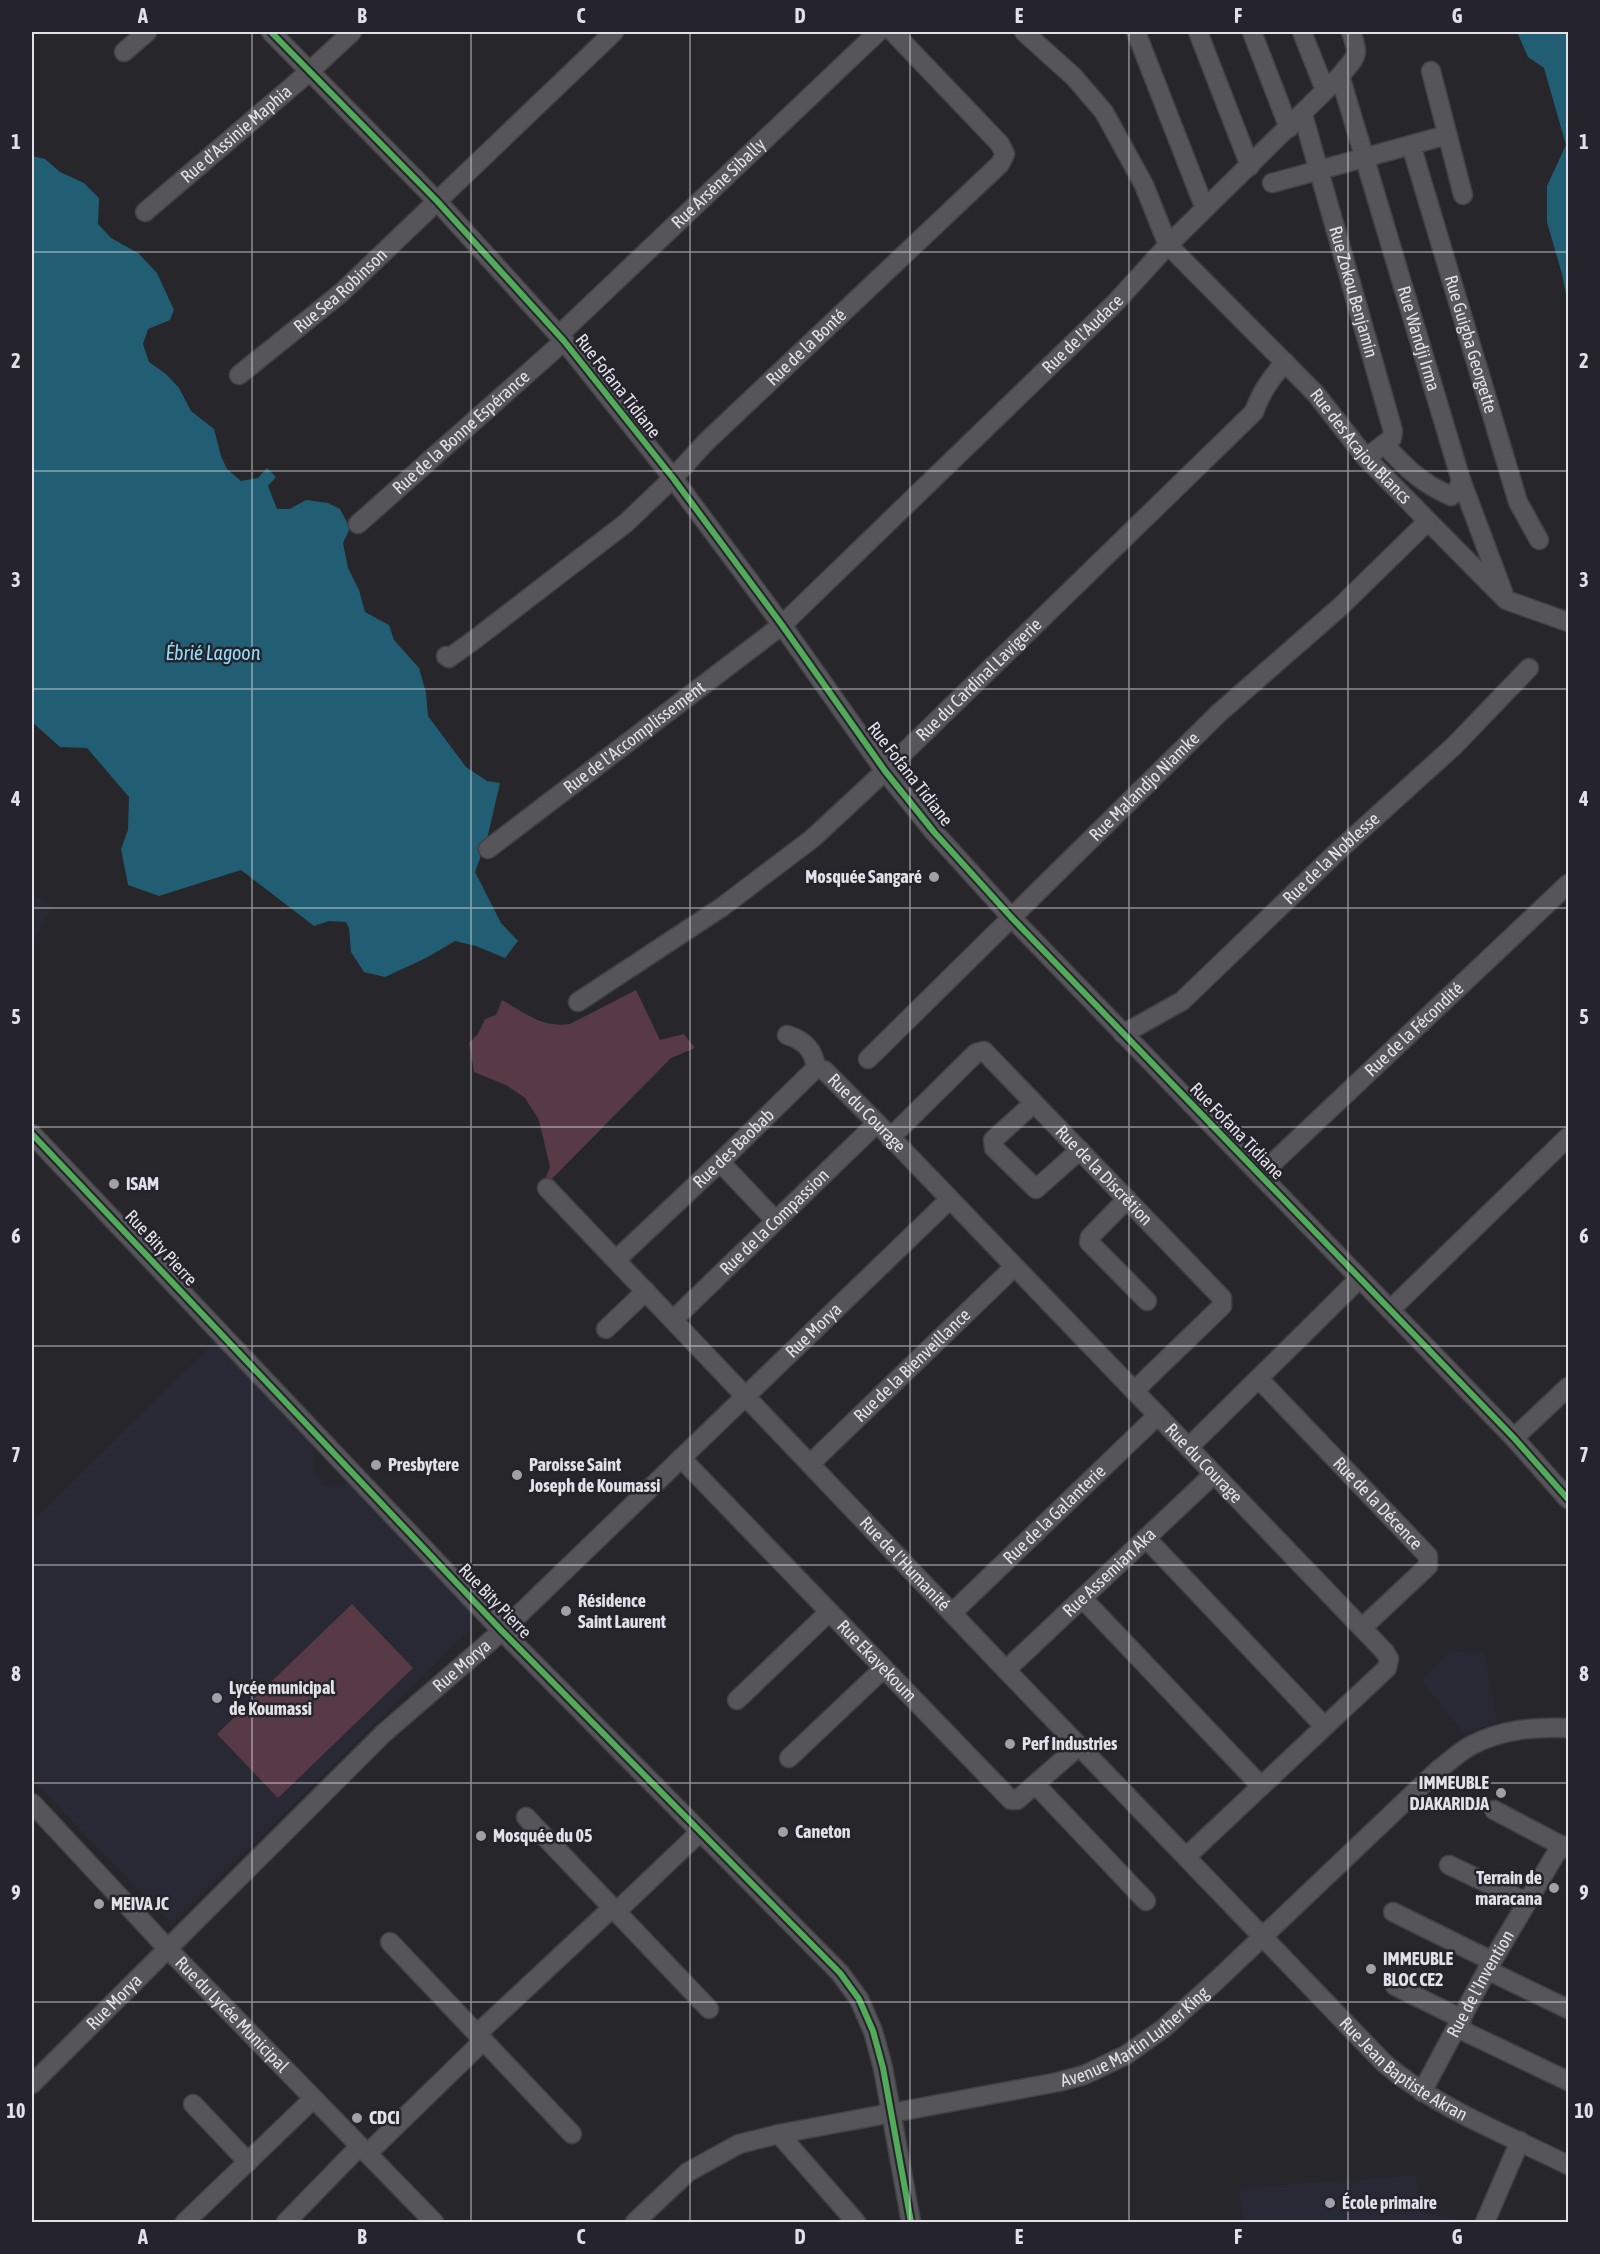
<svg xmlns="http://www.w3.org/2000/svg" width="1600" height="2254" font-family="'Asap Condensed',sans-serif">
  <rect width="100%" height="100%" fill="#26262b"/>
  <!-- built -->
  <g fill="#292835">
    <polygon points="32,894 53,906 32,944"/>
    <polygon points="216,1340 312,1445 316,1474 324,1485 350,1484 471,1611 472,1628 171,1924 36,1784 32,1767 32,1522"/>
    <polygon points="1452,1650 1485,1653 1497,1722 1464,1734 1421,1680"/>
    <polygon points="1416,2175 1421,2211 1464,2220 1463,2222 1224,2222 1243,2219 1238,2188"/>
  </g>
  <!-- green -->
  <g fill="#573a45">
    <path d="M636 990 660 1040 684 1034 695 1048 671 1058 541 1190 550 1167 539 1120 525 1098 506 1085 474 1072 469 1043 478 1034 485 1019 496 1015 502 1000C525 1013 542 1028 570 1024Z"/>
    <polygon points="352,1604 413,1668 278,1798 217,1734"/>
  </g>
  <!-- water -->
  <g fill="#225e73">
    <polygon points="1517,32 1568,32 1568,305 1562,274 1547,222 1547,186 1566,145 1544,68 1528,57"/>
    <polygon points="32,156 45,159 60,172 84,183 99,198 98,224 111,238 138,253 157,273 174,310 170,320 148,329 143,344 149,362 166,374 179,388 191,411 214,429 221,456 227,469 241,481 258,478 267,468 276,477 268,486 277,509 290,509 306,500 328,503 340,509 350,528 343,543 348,568 359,590 365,612 389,625 394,640 419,668 426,693 428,716 466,767 487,781 500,783 487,839 475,872 501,923 518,941 505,958 476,946 455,941 426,958 385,977 364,972 351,952 349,928 346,922 329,921 314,926 241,870 159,896 128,885 121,849 128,830 129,797 87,748 60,747 32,722"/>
  </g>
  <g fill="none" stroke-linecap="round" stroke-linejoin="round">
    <defs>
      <g id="minor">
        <polyline points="271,32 437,201 564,341 673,478 782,625 885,771 934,832 1012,918 1514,1438 1568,1499"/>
        <path id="s1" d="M1024 32 1074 77 1104 112 1144 185 1168 245 1316 394 1366 458 1506 600 1568 622"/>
        <polyline points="1136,32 1205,209"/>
        <polyline points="1198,32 1250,166"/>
        <polyline points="1252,32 1289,128"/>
        <polyline points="1302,32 1325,90"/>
        <polyline points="124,52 147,32"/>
        <polyline points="1431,71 1463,195"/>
        <path id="s2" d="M1340 76 1461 480 1503 592"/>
        <path id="s3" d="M1303 115 1393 431 1392 438 1366 458"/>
        <path id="s4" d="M1411 145 1518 502 1539 540"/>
        <polyline points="1272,183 1447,135"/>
        <path id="s5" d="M145 212 309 72 352 32"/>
        <path id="s6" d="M559 335 878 32"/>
        <path id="s7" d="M239 375 341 293 614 32"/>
        <path d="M1384 444C1406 468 1421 483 1451 496L1458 489 1461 480"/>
        <path id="s8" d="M358 524 564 341"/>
        <path id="s9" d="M446 656 449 658 474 640 626 523 673 478 706 442 1000 164 1005 154 1000 144 893 32"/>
        <path id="s10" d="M488 849 782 625 1116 302 1168 245 1340 76C1357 55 1360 57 1351 32"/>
        <path id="s11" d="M578 1002 722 907 813 838 885 771 1254 412C1261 392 1271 378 1285 362"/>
        <path id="s12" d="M1123 1034 1182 1001 1337 852 1454 746 1529 668"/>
        <path id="s13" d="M868 1059 1219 713 1340 607 1428 521"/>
        <path id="s14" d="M816 1068 824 1070 877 1123 1385 1652 1389 1659 1387 1668 1186 1857"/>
        <polyline points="1034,1103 993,1140 994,1148 1036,1189 1080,1150"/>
        <polyline points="32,1134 502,1631 840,1973 859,1999 873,2031 883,2068 911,2222"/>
        <path id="s15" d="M890 1138 976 1053 984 1051 1222 1298V1306L1134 1391"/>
        <polyline points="720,1162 776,1221"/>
        <path id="s16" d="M1260 1175 1568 884"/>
        <path id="s17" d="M547 1188 1006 1670 1384 2063C1438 2109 1506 2134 1568 2165"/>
        <polyline points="1127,1199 1090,1237 1089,1242 1147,1301"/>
        <path id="s18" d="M616 1260 720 1162 816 1068C814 1050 804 1040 787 1035"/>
        <polyline points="1390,1310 1568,1137"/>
        <path id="s19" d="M673 1320 877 1123"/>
        <polyline points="606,1329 646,1291"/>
        <path id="s20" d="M1259 1379 1428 1556V1566L1362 1628"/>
        <polyline points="1514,1438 1568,1387"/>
        <polyline points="1189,1447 1359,1279"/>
        <path id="s21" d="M681 1458 1011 1800H1017L1079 1746"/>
        <path id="s22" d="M810 1464 1014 1267"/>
        <polyline points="1146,1538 1324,1726"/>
        <polyline points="1083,1599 1261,1786"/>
        <path id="s23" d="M952 1613 1157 1416"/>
        <path id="s24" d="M1006 1670 1214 1474"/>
        <polyline points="737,1700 829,1612"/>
        <polyline points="789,1758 883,1669"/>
        <polyline points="1036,1785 1146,1901"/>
        <path id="s25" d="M32 1803 169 1950 434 2222"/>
        <polyline points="1494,1810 1568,1849"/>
        <polyline points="526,1817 709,2009"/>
        <polyline points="1449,1865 1527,1902"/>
        <polyline points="616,1912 700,1832"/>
        <polyline points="1393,1912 1492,1961"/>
        <polyline points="390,1942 572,2134"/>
        <polyline points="1487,1970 1568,2009"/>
        <polyline points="1395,1986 1462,2019"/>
        <polyline points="1457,2028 1568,2081"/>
        <polyline points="477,2034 612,1908"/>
        <path id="s26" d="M32 2084 384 1733 502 1631 949 1200"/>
        <path id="s27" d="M1422 2092 1487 1970 1561 1845"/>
        <polyline points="193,2104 248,2162"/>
        <polyline points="779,2134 856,2222"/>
        <polyline points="368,2153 483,2041"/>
        <polyline points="185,2222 313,2099"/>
        <polyline points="286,2222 360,2146"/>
        <path id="s28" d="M635 2222 688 2172 739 2144 779 2134 1058 2082 1084 2075 1126 2055 1164 2028 1216 1981 1438 1770C1449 1762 1460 1751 1472 1745 1503 1729 1534 1727 1568 1728"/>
        <polyline points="1485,2222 1520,2141"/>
      </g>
    </defs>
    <!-- minor casing -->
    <use href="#minor" stroke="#424245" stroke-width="21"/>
    <!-- minor -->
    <use href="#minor" stroke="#565559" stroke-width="18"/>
    <defs>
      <g id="cycleway">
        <polyline points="271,32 437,201 564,341 673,478 782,625 885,771 934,832 1012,918 1514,1438 1568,1499"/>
        <polyline points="32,1134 502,1631 840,1973 859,1999 873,2031 883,2068 911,2222"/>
      </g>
    </defs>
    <!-- cycleway casing -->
    <use href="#cycleway" stroke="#25242d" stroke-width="10"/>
    <!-- cycleway -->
    <use href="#cycleway" stroke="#51ab58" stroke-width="6"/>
  </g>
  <!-- grid -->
  <path fill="none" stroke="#e2e1e7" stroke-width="1.5" stroke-opacity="0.55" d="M252 32V2222M471 32V2222M690 32V2222M910 32V2222M1129 32V2222M1348 32V2222M32 252H1568M32 471H1568M32 689H1568M32 908H1568M32 1127H1568M32 1346H1568M32 1565H1568M32 1783H1568M32 2002H1568"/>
  <!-- markers -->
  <g fill="#a0a0a5" stroke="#25242d" stroke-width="2">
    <circle cx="934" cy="877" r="6"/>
    <circle cx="114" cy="1184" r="6"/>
    <circle cx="376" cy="1465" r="6"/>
    <circle cx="517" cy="1475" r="6"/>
    <circle cx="566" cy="1611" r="6"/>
    <circle cx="217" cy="1698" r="6"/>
    <circle cx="1010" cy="1744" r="6"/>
    <circle cx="1501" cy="1793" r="6"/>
    <circle cx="783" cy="1832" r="6"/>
    <circle cx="481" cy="1836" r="6"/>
    <circle cx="1554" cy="1888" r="6"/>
    <circle cx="99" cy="1904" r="6"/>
    <circle cx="1371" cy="1969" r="6"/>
    <circle cx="357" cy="2118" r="6"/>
    <circle cx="1330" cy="2203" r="6"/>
  </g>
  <g text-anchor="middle" stroke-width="5" stroke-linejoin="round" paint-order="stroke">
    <!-- street labels -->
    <g font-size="18" fill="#e2e1e7" stroke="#25242d">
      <text dy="6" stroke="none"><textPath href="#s5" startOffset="120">Rue d'Assinie Maphia</textPath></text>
      <text dy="6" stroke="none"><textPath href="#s6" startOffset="220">Rue Arsène Sibally</textPath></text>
      <text dy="6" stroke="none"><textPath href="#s7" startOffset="132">Rue Sea Robinson</textPath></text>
      <text dy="6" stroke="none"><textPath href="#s3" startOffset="184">Rue Zokou Benjamin</textPath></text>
      <text dy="6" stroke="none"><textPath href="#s10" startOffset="788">Rue de l'Audace</textPath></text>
      <text dy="6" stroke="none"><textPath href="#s2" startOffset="274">Rue Wandji Irma</textPath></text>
      <text dy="6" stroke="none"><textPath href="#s4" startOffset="208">Rue Guigba Georgette</textPath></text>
      <text dy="6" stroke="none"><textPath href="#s9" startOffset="478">Rue de la Bonté</textPath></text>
      <text transform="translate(618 386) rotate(52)" y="6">Rue Fofana Tidiane</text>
      <text dy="6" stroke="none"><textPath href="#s8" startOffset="138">Rue de la Bonne Espérance</textPath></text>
      <text dy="6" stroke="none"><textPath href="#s1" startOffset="540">Rue des Acajou Blancs</textPath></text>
      <text dy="6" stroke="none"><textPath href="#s11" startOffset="516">Rue du Cardinal Lavigerie</textPath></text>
      <text dy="6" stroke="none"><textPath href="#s10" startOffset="184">Rue de l'Accomplissement</textPath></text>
      <text transform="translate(910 774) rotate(52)" y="6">Rue Fofana Tidiane</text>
      <text dy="6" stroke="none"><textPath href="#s13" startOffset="388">Rue Malandjo Niamke</textPath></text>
      <text dy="6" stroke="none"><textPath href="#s12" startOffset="274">Rue de la Noblesse</textPath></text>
      <text dy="6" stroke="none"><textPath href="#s16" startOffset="212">Rue de la Fécondité</textPath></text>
      <text dy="6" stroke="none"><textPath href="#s14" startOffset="69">Rue du Courage</textPath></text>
      <text transform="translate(1237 1131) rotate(46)" y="6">Rue Fofana Tidiane</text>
      <text dy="6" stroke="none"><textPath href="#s18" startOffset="162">Rue des Baobab</textPath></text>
      <text dy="6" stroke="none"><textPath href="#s15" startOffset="302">Rue de la Discrétion</textPath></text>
      <text dy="6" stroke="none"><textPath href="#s19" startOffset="141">Rue de la Compassion</textPath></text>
      <text transform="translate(161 1248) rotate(47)" y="6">Rue Bity Pierre</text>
      <text dy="6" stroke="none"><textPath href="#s26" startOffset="1086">Rue Morya</textPath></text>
      <text dy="6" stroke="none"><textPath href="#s22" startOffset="142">Rue de la Bienveillance</textPath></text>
      <text dy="6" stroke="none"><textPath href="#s14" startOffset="555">Rue du Courage</textPath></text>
      <text dy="6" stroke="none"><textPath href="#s20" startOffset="172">Rue de la Décence</textPath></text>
      <text dy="6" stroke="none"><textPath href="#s23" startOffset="142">Rue de la Galanterie</textPath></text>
      <text dy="6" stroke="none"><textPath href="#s17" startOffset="519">Rue de l'Humanité</textPath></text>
      <text dy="6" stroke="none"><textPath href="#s24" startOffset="142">Rue Assemian Aka</textPath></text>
      <text transform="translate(495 1601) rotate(46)" y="6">Rue Bity Pierre</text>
      <text dy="6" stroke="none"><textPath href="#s21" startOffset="282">Rue Ekayekoum</textPath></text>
      <text dy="6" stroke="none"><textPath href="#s26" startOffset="600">Rue Morya</textPath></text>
      <text dy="6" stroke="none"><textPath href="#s27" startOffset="123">Rue de l'Invention</textPath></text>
      <text dy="6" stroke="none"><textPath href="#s26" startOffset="116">Rue Morya</textPath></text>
      <text dy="6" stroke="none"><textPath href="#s25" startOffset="291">Rue du Lycée Municipal</textPath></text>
      <text dy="6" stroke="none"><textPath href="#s28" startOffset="546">Avenue Martin Luther King</textPath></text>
      <text dy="6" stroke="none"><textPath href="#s17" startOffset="1230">Rue Jean Baptiste Akran</textPath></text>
    </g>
    <!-- poi labels -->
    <g font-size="18" font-weight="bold" fill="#e2e1e7" stroke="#25242d" text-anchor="start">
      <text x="922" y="883" text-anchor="end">Mosquée Sangaré</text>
      <text x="126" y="1190">ISAM</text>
      <text x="388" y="1471">Presbytere</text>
      <text x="529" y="1471">Paroisse Saint<tspan x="529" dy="21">Joseph de Koumassi</tspan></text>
      <text x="578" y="1607">Résidence<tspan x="578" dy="21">Saint Laurent</tspan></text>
      <text x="229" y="1694">Lycée municipal<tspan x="229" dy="21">de Koumassi</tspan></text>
      <text x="1022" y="1750">Perf Industries</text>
      <text x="1489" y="1789" text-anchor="end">IMMEUBLE<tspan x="1489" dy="21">DJAKARIDJA</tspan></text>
      <text x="795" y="1838">Caneton</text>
      <text x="493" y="1842">Mosquée du 05</text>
      <text x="1542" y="1884" text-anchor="end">Terrain de<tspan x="1542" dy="21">maracana</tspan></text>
      <text x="111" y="1910">MEIVA JC</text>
      <text x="1383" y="1965">IMMEUBLE<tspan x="1383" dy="21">BLOC CE2</tspan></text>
      <text x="369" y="2124">CDCI</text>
      <text x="1342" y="2209">École primaire</text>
    </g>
    <!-- water labels -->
    <g font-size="20" font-style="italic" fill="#93ddfa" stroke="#25242d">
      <text x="213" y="660">Ébrié Lagoon</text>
    </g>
  </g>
  <!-- border -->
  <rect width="1600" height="2254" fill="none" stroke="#25242d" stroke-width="66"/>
  <rect x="33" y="33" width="1534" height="2188" fill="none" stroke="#e2e1e7" stroke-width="2"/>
  <g font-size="20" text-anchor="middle" font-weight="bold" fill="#e2e1e7">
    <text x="143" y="23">A</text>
    <text x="362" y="23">B</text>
    <text x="581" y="23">C</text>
    <text x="800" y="23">D</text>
    <text x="1019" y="23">E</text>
    <text x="1238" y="23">F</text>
    <text x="1457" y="23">G</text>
    <text x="16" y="149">1</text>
    <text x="1584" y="149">1</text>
    <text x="16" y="368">2</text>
    <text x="1584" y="368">2</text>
    <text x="16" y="587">3</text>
    <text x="1584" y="587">3</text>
    <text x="16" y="806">4</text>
    <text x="1584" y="806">4</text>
    <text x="16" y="1024">5</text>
    <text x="1584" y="1024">5</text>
    <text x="16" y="1243">6</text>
    <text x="1584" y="1243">6</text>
    <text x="16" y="1462">7</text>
    <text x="1584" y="1462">7</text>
    <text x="16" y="1681">8</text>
    <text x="1584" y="1681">8</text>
    <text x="16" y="1900">9</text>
    <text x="1584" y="1900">9</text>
    <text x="16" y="2118">10</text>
    <text x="1584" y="2118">10</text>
    <text x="143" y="2244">A</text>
    <text x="362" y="2244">B</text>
    <text x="581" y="2244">C</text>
    <text x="800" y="2244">D</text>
    <text x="1019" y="2244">E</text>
    <text x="1238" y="2244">F</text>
    <text x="1457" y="2244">G</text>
  </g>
</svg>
